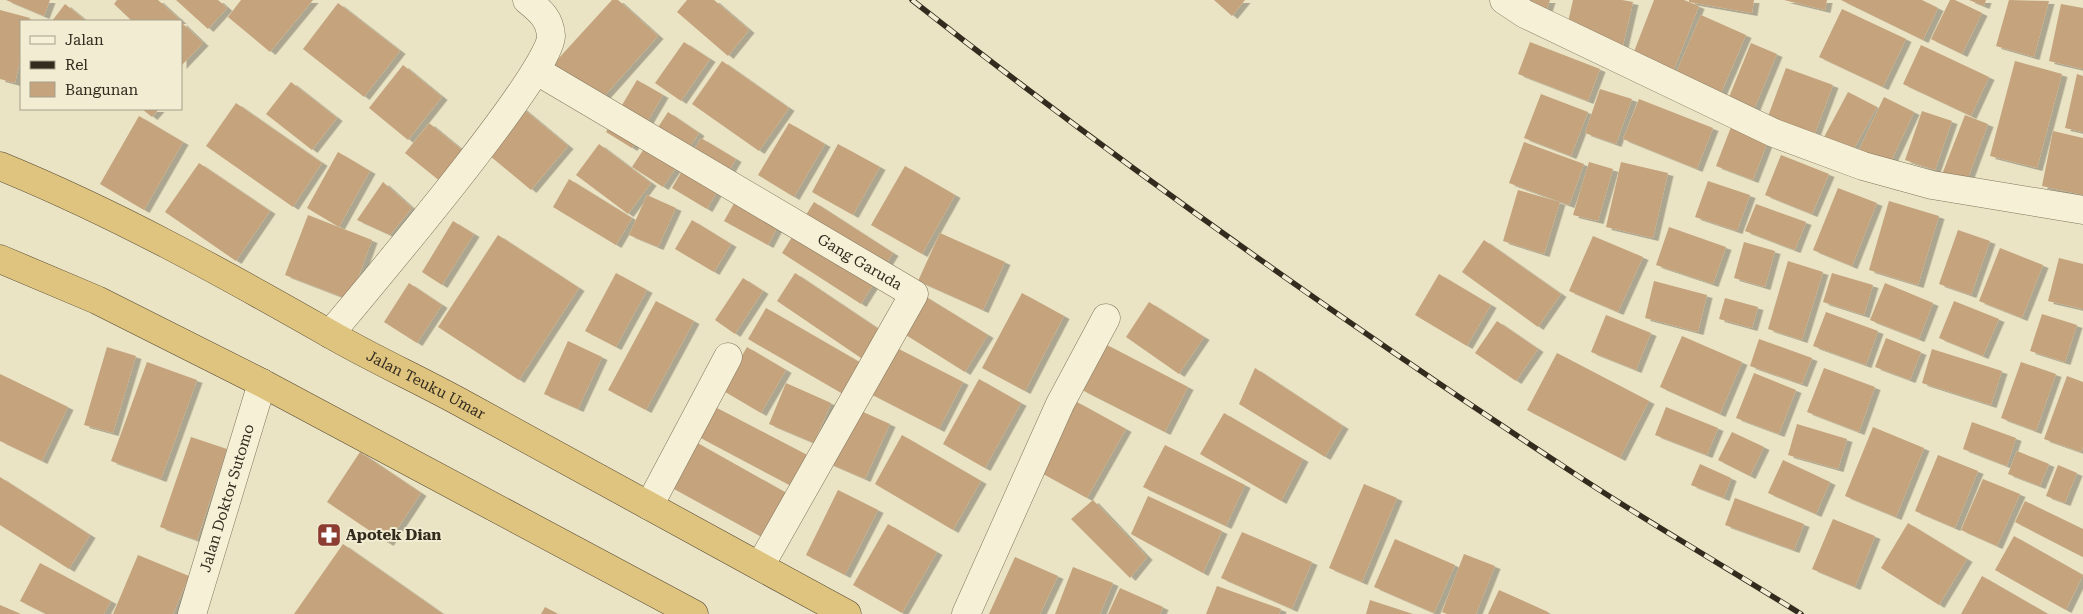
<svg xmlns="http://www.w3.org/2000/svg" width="2083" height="614" font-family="'Roboto Serif',serif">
  <defs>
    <filter id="shadow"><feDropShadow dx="5.5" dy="3" stdDeviation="0" flood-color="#0004"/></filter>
  </defs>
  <rect width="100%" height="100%" fill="#eae3c4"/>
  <!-- building -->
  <g fill="#c4a37d" filter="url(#shadow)">
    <polygon points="6,0 50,0 44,16"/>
    <polygon points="117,0 158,0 181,21 132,21 114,4"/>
    <polygon points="176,0 218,0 227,8 208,29"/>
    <polygon points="241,0 313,0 270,52 228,17"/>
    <polygon points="612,0 618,0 658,36 591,111 547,71"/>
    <polygon points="687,0 714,0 749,30 728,56 677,12"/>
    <polygon points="1214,0 1245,0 1232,16"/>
    <polygon points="1529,0 1550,0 1546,12"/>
    <polygon points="1573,0 1622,0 1633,2 1623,45 1566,31"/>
    <polygon points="1654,0 1684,0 1699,6 1671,77 1630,62"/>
    <polygon points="1689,0 1754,0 1752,13 1689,2"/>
    <polygon points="1784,0 1827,0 1825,10"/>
    <polygon points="1841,0 1922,0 1938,8 1923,40"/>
    <polygon points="1950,0 1955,0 1982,13 1962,54 1931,39"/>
    <polygon points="1969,0 1986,0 1984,6"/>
    <polygon points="2009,0 2049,1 2034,57 1996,46"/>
    <polygon points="338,3 400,51 364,97 303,49"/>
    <polygon points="65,4 86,21 52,21"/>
    <polygon points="2061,4 2083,8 2083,69 2049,61"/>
    <polygon points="1842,9 1906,39 1883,87 1819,57"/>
    <polygon points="0,10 30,18 29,21 21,21 21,56 15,83 0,79"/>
    <polygon points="1701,15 1746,35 1721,93 1676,73"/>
    <polygon points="181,22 203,43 181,66"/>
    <polygon points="684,42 710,59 681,101 655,83"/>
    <polygon points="1530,42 1600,69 1588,101 1518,74"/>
    <polygon points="1751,43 1777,54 1753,112 1727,102"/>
    <polygon points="1921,45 1989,77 1971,116 1903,84"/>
    <polygon points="722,61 789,108 759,151 692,104"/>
    <polygon points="2015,61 2062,74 2037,168 1990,156"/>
    <polygon points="403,65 442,97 408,140 369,108"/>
    <polygon points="1786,68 1833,85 1814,136 1767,119"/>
    <polygon points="2077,74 2083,76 2083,132 2065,128"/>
    <polygon points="637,80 663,95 632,148 606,132"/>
    <polygon points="291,82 337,118 312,150 266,114"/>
    <polygon points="1600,89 1632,99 1616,144 1585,133"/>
    <polygon points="1848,92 1877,107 1851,154 1823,139"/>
    <polygon points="1541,94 1588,112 1571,156 1524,138"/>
    <polygon points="1884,97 1914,112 1888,168 1857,154"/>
    <polygon points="1639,99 1713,128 1697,169 1623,139"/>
    <polygon points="236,103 322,163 293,207 206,146"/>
    <polygon points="521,107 568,146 531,190 484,151"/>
    <polygon points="142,109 159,109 152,117"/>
    <polygon points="1922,111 1952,121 1935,170 1905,160"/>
    <polygon points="668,112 699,133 663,187 632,167"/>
    <polygon points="1965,115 1988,124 1965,186 1941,177"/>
    <polygon points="139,116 183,142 144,210 100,184"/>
    <polygon points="429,123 462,150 441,182 405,153"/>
    <polygon points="789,123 825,144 794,197 758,175"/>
    <polygon points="1731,127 1768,141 1753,180 1716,166"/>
    <polygon points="2053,131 2083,138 2083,195 2042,186"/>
    <polygon points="701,138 736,159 707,209 672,188"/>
    <polygon points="1524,142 1584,164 1569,205 1509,183"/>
    <polygon points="599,144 651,183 628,214 576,175"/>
    <polygon points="838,144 880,167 853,215 812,192"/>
    <polygon points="338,152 370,171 339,227 307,208"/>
    <polygon points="1781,155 1829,174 1812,214 1765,195"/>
    <polygon points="1589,162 1613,169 1598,221 1573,215"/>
    <polygon points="1621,162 1668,173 1653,238 1606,227"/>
    <polygon points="199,163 270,211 236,261 165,212"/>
    <polygon points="905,166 955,195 922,254 871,225"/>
    <polygon points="569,179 632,218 616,245 553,207"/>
    <polygon points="1708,181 1750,195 1737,231 1695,217"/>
    <polygon points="383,182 412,208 390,235 357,220"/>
    <polygon points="745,184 788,207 768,245 724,221"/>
    <polygon points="1838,188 1877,203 1852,266 1813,250"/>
    <polygon points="1518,190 1560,202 1544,254 1503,241"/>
    <polygon points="647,195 676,208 658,247 629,235"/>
    <polygon points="1889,201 1939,216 1918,285 1869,270"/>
    <polygon points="814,202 893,253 861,304 782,253"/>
    <polygon points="1756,204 1806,222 1795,250 1745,231"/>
    <polygon points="308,215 372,240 350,300 285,275"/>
    <polygon points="692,220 731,244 714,272 675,249"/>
    <polygon points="453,221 474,234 442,285 422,272"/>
    <polygon points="1669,227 1726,247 1713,284 1656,265"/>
    <polygon points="1958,230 1990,241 1971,295 1939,284"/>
    <polygon points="940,233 1005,262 983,310 918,281"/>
    <polygon points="498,235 579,288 519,380 438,327"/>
    <polygon points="1593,236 1643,257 1618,312 1569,291"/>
    <polygon points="1484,240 1561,294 1538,327 1462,272"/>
    <polygon points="1744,242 1775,251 1765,287 1734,278"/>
    <polygon points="2000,248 2043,265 2022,318 1979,301"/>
    <polygon points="2059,258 2083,264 2083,309 2048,301"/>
    <polygon points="1788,261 1823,272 1802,340 1768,329"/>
    <polygon points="616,273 647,290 616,347 585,331"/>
    <polygon points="795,273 880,330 861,358 777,301"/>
    <polygon points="1832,273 1873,285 1864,315 1823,302"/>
    <polygon points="1439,274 1491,305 1467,346 1415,315"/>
    <polygon points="743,278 763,291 735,334 715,320"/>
    <polygon points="1654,281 1707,295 1698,332 1645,318"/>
    <polygon points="409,283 442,305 417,343 384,322"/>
    <polygon points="1885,283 1933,303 1919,339 1870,320"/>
    <polygon points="913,289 988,335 965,372 890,325"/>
    <polygon points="1022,293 1064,316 1025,391 982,368"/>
    <polygon points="1725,298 1758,307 1752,328 1719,319"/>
    <polygon points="656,301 694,321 646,410 608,390"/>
    <polygon points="1954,301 1999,319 1983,356 1939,338"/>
    <polygon points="1149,302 1204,337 1179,374 1126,337"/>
    <polygon points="766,308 868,367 850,398 748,339"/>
    <polygon points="1826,312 1878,331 1866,365 1813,346"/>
    <polygon points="2042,314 2077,325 2065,362 2030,351"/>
    <polygon points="1606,315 1651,333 1636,370 1591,352"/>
    <polygon points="1497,321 1538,349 1516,381 1475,353"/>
    <polygon points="1682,336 1742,362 1720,414 1660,387"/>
    <polygon points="1886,338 1921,352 1910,380 1875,367"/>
    <polygon points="1759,339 1812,358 1802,384 1750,366"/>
    <polygon points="568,341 602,357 578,409 544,394"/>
    <polygon points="889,344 963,382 939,429 865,391"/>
    <polygon points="1105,344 1188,387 1165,432 1082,390"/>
    <polygon points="107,347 136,356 113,433 84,425"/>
    <polygon points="747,347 786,370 761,413 722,390"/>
    <polygon points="1932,349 2002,371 1991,405 1922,383"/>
    <polygon points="1557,353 1649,401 1620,458 1527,410"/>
    <polygon points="147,362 197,380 161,479 111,461"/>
    <polygon points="2021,362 2056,374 2036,431 2001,418"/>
    <polygon points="1255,368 1343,426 1325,457 1239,404"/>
    <polygon points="1824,368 1875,387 1859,432 1807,412"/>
    <polygon points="1754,373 1796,390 1779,434 1736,418"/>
    <polygon points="0,374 68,407 42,461 0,441"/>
    <polygon points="2067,376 2083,382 2083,447 2081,452 2044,439"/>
    <polygon points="979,379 1021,403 985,468 943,444"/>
    <polygon points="786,383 831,403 814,443 769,424"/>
    <polygon points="1077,402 1126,429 1087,498 1038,471"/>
    <polygon points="715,407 813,458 797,489 699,437"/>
    <polygon points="852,407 890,424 865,479 828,463"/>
    <polygon points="1666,407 1718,428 1707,455 1655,435"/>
    <polygon points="1224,413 1303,459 1281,501 1200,454"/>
    <polygon points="1972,422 2016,438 2007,466 1963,449"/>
    <polygon points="1797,424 1847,439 1838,469 1788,455"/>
    <polygon points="1873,427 1924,448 1896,517 1845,496"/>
    <polygon points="1732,432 1764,447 1750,476 1718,460"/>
    <polygon points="902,435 981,481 953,530 875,484"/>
    <polygon points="191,437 227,449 197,540 160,527"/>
    <polygon points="692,440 790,495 767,540 667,485"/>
    <polygon points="1165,445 1245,485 1226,526 1143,487"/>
    <polygon points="2017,451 2049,464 2040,486 2008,474"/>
    <polygon points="360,452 421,493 388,543 327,502"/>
    <polygon points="1938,455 1978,471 1955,528 1915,511"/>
    <polygon points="1783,460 1830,482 1816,514 1768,493"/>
    <polygon points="1700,464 1731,478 1724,498 1691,485"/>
    <polygon points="2058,465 2077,473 2065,503 2046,496"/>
    <polygon points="0,477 90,535 69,569 0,525"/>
    <polygon points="1983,479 2020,494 1997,546 1961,530"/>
    <polygon points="1364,484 1397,498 1362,582 1329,568"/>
    <polygon points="838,490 878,510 845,575 806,555"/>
    <polygon points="1148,496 1222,531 1203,573 1131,534"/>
    <polygon points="1735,498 1804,524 1794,550 1725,525"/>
    <polygon points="1093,500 1147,557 1130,578 1071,519"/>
    <polygon points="2025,501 2083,529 2083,557 2015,522"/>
    <polygon points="1833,519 1875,536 1855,587 1812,569"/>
    <polygon points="1908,523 1967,559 1939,605 1881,568"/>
    <polygon points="888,524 937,552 902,613 853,585"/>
    <polygon points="1242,532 1312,562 1292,609 1221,578"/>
    <polygon points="2014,536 2083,575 2066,610 1995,570"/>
    <polygon points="1395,539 1455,565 1434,613 1374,587"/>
    <polygon points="343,544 443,614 294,614"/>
    <polygon points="1464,554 1495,566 1476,614 1447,614 1442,612"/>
    <polygon points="138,555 189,576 173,614 113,614"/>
    <polygon points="1015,557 1058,576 1040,614 989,614"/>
    <polygon points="40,563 111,601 104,614 46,614 20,601"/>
    <polygon points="1073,567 1113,583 1100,614 1055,614"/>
    <polygon points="1982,576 2048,614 1961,614"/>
    <polygon points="1217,586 1281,609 1279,614 1206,614"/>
    <polygon points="1120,588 1163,607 1160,614 1108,614"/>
    <polygon points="1499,590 1548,612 1548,614 1488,614"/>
    <polygon points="1370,600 1413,614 1366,614"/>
    <polygon points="0,605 21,614 0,614"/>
    <polygon points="545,607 558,614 541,614"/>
  </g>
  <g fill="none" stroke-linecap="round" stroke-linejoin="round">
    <defs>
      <g id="minor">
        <polyline points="1504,0 1525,14 1774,133 1863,166 1932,185 2083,210"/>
        <path id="s1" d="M537 71 914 294 760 566"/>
        <path d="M330 334C364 293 552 72 551 36 550 18 539 10 527 0"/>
        <polyline points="649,506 728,357"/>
        <path id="s2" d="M192 614 262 383"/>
        <polyline points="966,614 1060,404 1106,318"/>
      </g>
      <g id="trunk">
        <path id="s3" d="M0 166C115 213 223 273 330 334 375 360 422 381 467 406 593 475 720 545 847 614"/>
        <polyline points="0,259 97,300 262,383 694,614"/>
      </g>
    </defs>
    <!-- minor casing -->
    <use href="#minor" stroke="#82755c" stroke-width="29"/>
    <!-- trunk casing -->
    <use href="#trunk" stroke="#504330" stroke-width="29"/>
    <!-- minor -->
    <use href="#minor" stroke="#f5f0d6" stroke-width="28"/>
    <!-- trunk -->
    <use href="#trunk" stroke="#dec47e" stroke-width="28"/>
    <defs>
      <path id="rail" d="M912 0C1125 168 1348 325 1575 474 1649 523 1726 567 1801 614"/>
    </defs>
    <!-- rail casing -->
    <use href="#rail" stroke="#342b1f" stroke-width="5.5"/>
    <!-- rail -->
    <use href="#rail" stroke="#f2edd2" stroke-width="4" stroke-dasharray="11" stroke-linecap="butt"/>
  </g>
  <!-- icons -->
  <defs>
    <symbol id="pharmacy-square" viewBox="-11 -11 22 22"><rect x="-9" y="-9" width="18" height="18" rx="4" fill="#8c3c31" stroke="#f2edd2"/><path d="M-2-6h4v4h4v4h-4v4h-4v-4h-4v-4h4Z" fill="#fff"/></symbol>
  </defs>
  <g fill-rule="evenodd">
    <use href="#pharmacy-square" x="315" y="521" width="28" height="28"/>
  </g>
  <g text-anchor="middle" stroke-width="4" stroke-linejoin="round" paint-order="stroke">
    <!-- street labels -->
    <g font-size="15" fill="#342b1f" stroke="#f2edd2">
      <text dy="5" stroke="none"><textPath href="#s1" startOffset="375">Gang Garuda</textPath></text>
      <text dy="5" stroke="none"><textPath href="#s3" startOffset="479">Jalan Teuku Umar</textPath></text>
      <text dy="5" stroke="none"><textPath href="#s2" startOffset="121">Jalan Doktor Sutomo</textPath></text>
    </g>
    <!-- poi labels -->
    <g font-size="15" font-weight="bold" fill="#342b1f" stroke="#f2edd2" text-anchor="start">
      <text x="346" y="540">Apotek Dian</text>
    </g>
  </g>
  <!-- legend -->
  <rect x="20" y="20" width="162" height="90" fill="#f2edd2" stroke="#a69f8a"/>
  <rect x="30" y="36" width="25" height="8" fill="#f5f0d6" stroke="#a69f8a"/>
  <text x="65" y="45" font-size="15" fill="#342b1f">Jalan</text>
  <rect x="30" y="61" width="25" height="8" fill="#342b1f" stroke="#a69f8a"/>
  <text x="65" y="70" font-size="15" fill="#342b1f">Rel</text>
  <rect x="30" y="82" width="25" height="15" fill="#c4a37d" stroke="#a69f8a"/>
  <text x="65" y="95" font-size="15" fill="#342b1f">Bangunan</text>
</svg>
